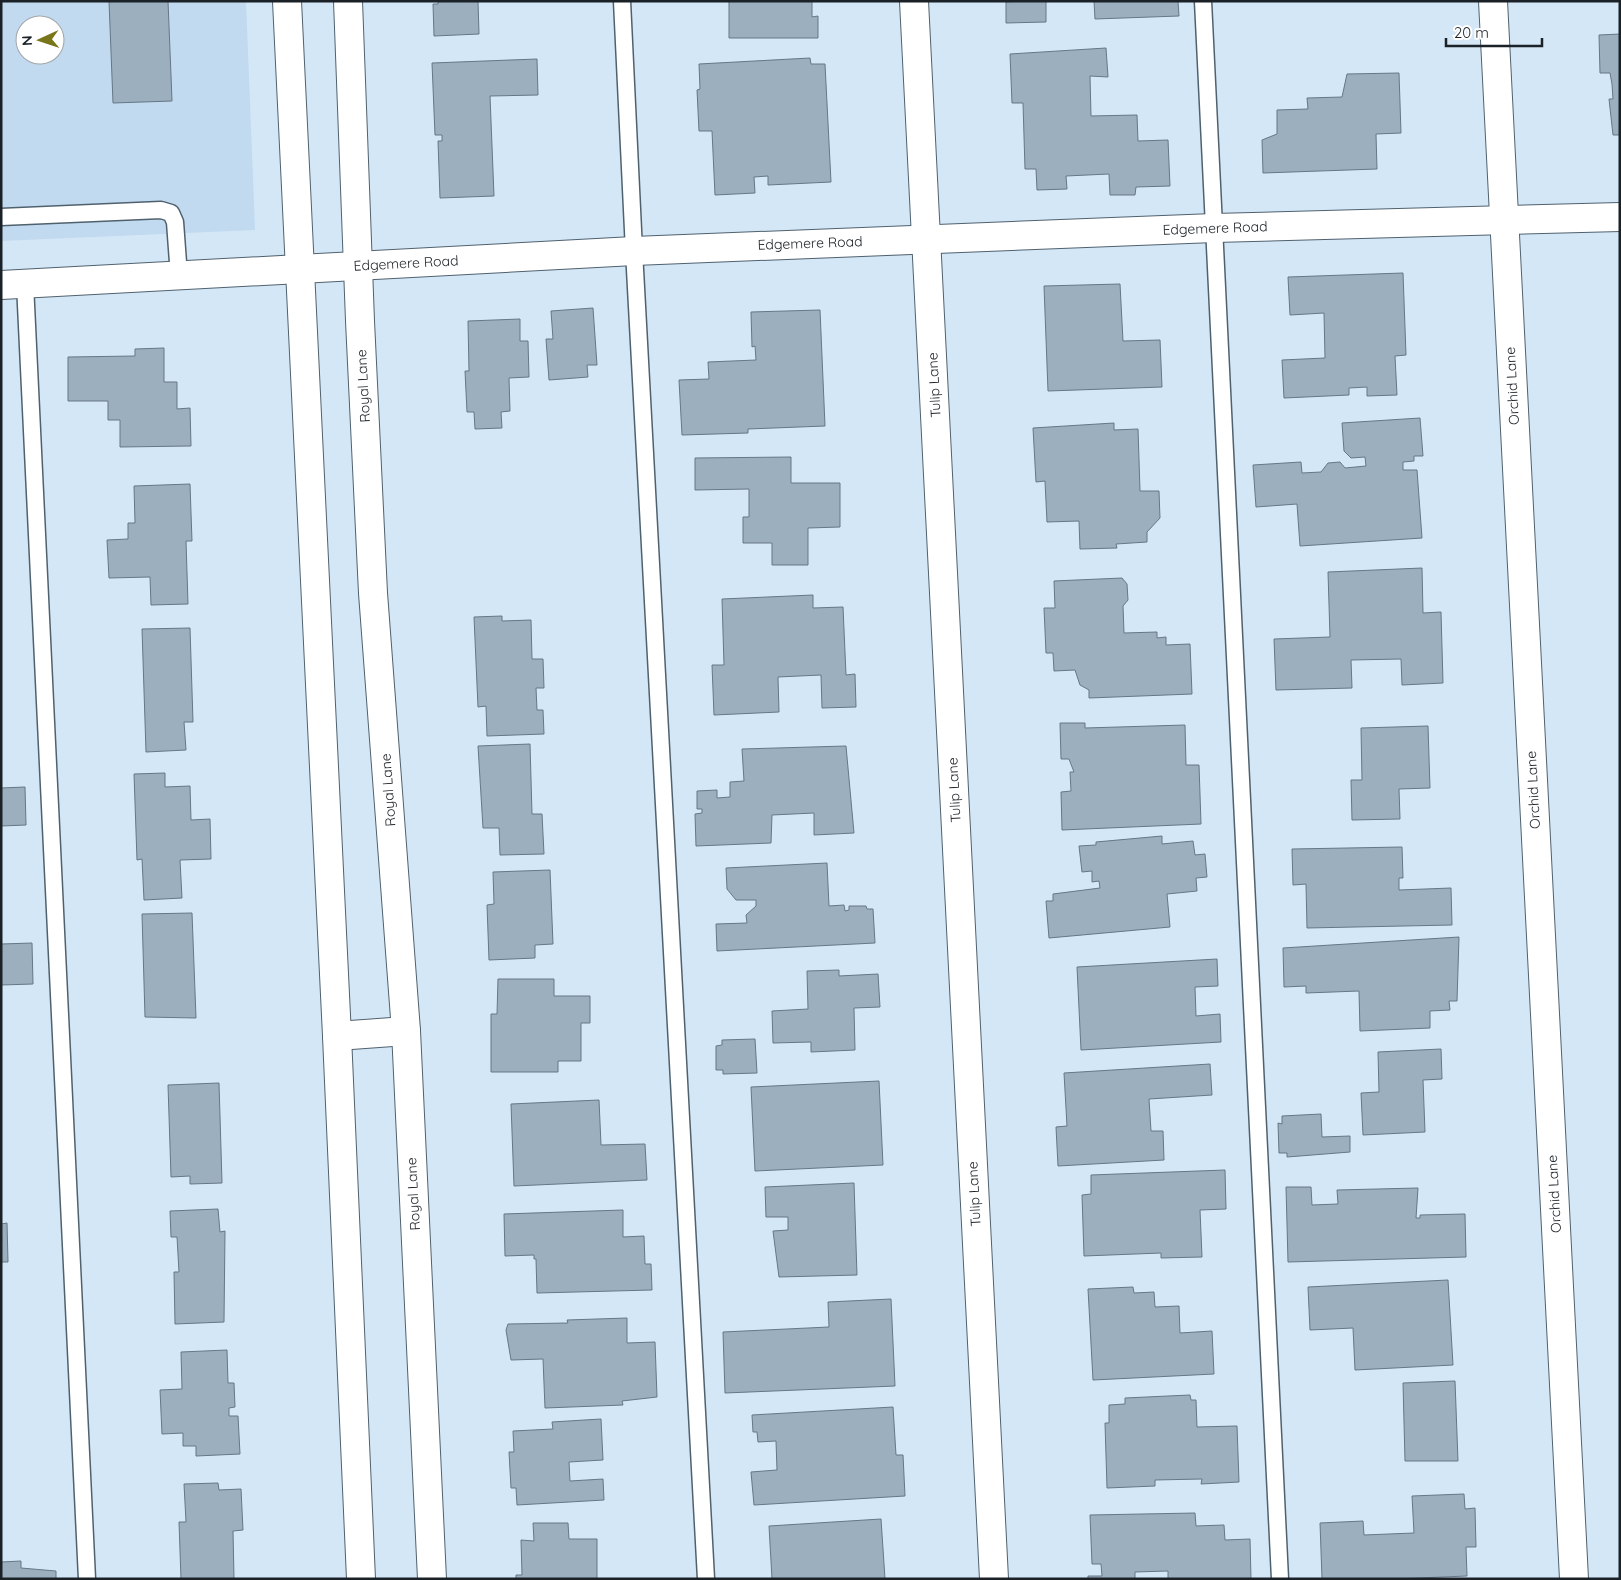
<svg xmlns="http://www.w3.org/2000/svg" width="1621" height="1580" font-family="Quicksand,sans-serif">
  <rect width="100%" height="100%" fill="#d4e7f7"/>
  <!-- built -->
  <path fill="#c1daef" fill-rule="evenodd" d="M1 1H246L255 230 1 241ZM25 25H55V55H25Z"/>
  <!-- building -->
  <g fill="#9cafbe" stroke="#667785">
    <polygon points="109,1 168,1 172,101 113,103"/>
    <polygon points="438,1 478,1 479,34 434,36 433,4 438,4"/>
    <polygon points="729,1 812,1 812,17 818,16 818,38 729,38"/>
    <polygon points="1017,1 1046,1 1046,22 1006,23 1006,2"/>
    <polygon points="1094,1 1178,1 1179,16 1095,19"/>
    <polygon points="1620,34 1620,135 1613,135 1609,99 1613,99 1612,84 1610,73 1600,73 1599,35"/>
    <polygon points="1106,48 1108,77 1090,76 1091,116 1137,115 1138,141 1168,140 1170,186 1136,187 1135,195 1110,195 1109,174 1066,176 1067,189 1037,190 1036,169 1025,169 1023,103 1012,103 1010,54"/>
    <polygon points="810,58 811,64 825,64 831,182 768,185 768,176 754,177 755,193 715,195 712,131 699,131 697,90 700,89 699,64"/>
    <polygon points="537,59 538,95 490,96 494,196 440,198 438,141 442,141 442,135 435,135 432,63"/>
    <polygon points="1399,73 1401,133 1376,134 1377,169 1263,173 1262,140 1277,134 1277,110 1308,109 1307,98 1342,97 1347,74"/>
    <polygon points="1403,273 1406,355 1395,356 1397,395 1367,396 1367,387 1349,388 1349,395 1284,398 1282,360 1325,358 1324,313 1290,315 1288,277"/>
    <polygon points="1120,284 1123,341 1160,340 1162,387 1048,391 1044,286"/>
    <polygon points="593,308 597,365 587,365 588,377 549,380 546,339 553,339 551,311"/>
    <polygon points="820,310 825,426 748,429 748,433 682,435 679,380 709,379 708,362 756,360 755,346 752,347 751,312"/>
    <polygon points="520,319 520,341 528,341 529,377 509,378 510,411 501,412 502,428 475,429 474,412 467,412 465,371 469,371 468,321"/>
    <polygon points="164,348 164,382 177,382 177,409 190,408 191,446 120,447 120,420 108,420 108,401 68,401 68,357 135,356 135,349"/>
    <polygon points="1420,418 1423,456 1414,456 1414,461 1403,462 1403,470 1417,470 1422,538 1300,546 1297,504 1256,507 1253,465 1301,462 1302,473 1321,472 1328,463 1340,462 1345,468 1366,466 1365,457 1351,458 1344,451 1342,423"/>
    <polygon points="1114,423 1114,430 1138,429 1140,491 1159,491 1160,518 1147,532 1147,542 1116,544 1117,548 1080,549 1079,521 1047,522 1045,481 1036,482 1033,428"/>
    <polygon points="791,457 791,483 840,483 840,527 808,528 808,565 772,565 772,543 743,543 743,517 749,517 749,489 695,490 695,458"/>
    <polygon points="190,484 192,541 186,541 188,604 151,605 150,577 109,578 107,540 128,539 128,523 135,523 134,486"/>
    <polygon points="1422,568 1423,613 1441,612 1443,683 1402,685 1401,659 1351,660 1352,688 1276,690 1274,639 1330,637 1328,572"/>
    <polygon points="1122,578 1127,584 1128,600 1123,606 1124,633 1157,632 1157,638 1166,637 1166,645 1190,644 1192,694 1089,698 1089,690 1080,685 1075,670 1054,671 1053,653 1046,653 1044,608 1055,608 1054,581"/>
    <polygon points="813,595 813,608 843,607 846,675 855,674 856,707 822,708 821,675 778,677 779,712 714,715 712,665 724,665 722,599"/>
    <polygon points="502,616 502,621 531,620 532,659 543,659 544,688 536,688 537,710 543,710 544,734 487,736 486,706 478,707 474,617"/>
    <polygon points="190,628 193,722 184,722 186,750 146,752 142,629"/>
    <polygon points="1060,723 1085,723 1085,728 1185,725 1186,765 1199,765 1201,824 1062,830 1061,792 1071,791 1070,772 1074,772 1069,759 1061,759"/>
    <polygon points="1428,726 1430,788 1399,789 1400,819 1352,820 1351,780 1362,780 1361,728"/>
    <polygon points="530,744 532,814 542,814 544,854 500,855 499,828 483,828 478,746"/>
    <polygon points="846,746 854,833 814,835 814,813 772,815 771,843 696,846 695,814 702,813 702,809 697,809 697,791 717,790 717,798 730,797 730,782 744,781 742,749"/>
    <polygon points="165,773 165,787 190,786 191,820 210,819 211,859 180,860 182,898 144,900 142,859 137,860 134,774"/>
    <polygon points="25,787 26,825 1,826 1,788"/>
    <polygon points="1162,836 1162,844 1193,841 1195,855 1205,854 1207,877 1196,878 1197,891 1167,894 1170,927 1049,938 1046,901 1053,901 1053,894 1100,888 1099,881 1092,882 1092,871 1082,872 1079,846 1096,845 1096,842"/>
    <polygon points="1402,847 1403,878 1399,878 1399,890 1451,888 1452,925 1307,928 1306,884 1293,885 1292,849"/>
    <polygon points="827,863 829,906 844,905 845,911 849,910 849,906 866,906 867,909 873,909 875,943 717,951 716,924 747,923 746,915 756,906 756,900 736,900 727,889 726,868"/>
    <polygon points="550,870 553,944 535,945 535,958 489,960 487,905 494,904 493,872"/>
    <polygon points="192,913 196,1018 145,1017 142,914"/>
    <polygon points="1459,937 1457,1001 1449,1001 1450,1010 1430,1011 1430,1028 1360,1031 1359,991 1306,993 1306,986 1284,987 1283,948"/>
    <polygon points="32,943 33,984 1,985 1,944"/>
    <polygon points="1217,959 1218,986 1195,987 1196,1016 1220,1014 1221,1042 1081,1050 1077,967"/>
    <polygon points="839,970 839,976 878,974 880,1007 854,1008 855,1050 811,1052 811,1042 773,1043 772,1011 808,1009 807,971"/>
    <polygon points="498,979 554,979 554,996 590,996 590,1023 581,1023 581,1061 558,1061 558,1072 491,1072 491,1014 497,1014"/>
    <polygon points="755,1039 757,1073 723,1074 723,1070 716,1070 716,1046 722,1045 722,1040"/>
    <polygon points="1441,1049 1442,1079 1423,1080 1425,1132 1363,1135 1361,1093 1379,1092 1378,1052"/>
    <polygon points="1210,1064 1212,1095 1149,1099 1151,1131 1163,1131 1164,1160 1058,1166 1056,1127 1067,1126 1064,1073"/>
    <polygon points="879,1081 883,1165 755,1171 751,1087"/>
    <polygon points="219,1083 222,1183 190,1184 190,1176 171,1177 168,1085"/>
    <polygon points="599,1100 601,1145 645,1144 647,1180 514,1186 511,1104"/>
    <polygon points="1321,1114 1322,1137 1350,1136 1350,1152 1287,1157 1287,1153 1279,1153 1278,1123 1282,1124 1282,1116"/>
    <polygon points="1225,1170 1226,1209 1200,1210 1202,1257 1161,1258 1161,1253 1084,1256 1082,1195 1091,1194 1091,1175"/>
    <polygon points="854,1183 857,1275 779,1277 773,1231 788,1230 788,1217 766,1217 765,1187"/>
    <polygon points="1286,1187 1311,1187 1312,1205 1338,1204 1337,1190 1418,1188 1416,1218 1420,1218 1420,1215 1465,1214 1466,1257 1288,1262"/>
    <polygon points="218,1209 220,1232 225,1231 224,1322 175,1324 174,1272 179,1272 177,1237 171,1237 170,1211"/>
    <polygon points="623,1210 623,1237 644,1236 645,1264 651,1264 652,1290 537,1293 536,1259 534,1259 534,1255 505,1256 504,1214"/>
    <polygon points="7,1223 8,1262 1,1262 1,1224"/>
    <polygon points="1448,1280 1453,1365 1355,1370 1353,1328 1310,1330 1308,1287"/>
    <polygon points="1133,1287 1134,1293 1154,1292 1155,1307 1179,1306 1180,1333 1212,1331 1214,1374 1093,1380 1088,1289"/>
    <polygon points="891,1299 895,1386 725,1393 723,1332 829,1327 828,1302"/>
    <polygon points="627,1318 627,1343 655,1342 657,1397 622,1401 623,1405 545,1408 543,1359 511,1360 506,1330 508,1324 568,1323 567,1320"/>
    <polygon points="227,1350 228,1383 234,1383 235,1407 229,1408 229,1416 238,1416 240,1454 196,1456 196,1446 183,1446 183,1433 162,1434 160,1390 182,1389 181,1352"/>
    <polygon points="1455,1381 1458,1461 1405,1461 1403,1383"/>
    <polygon points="1190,1395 1191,1400 1196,1400 1197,1427 1237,1426 1239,1482 1201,1484 1202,1479 1155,1480 1155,1486 1107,1488 1105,1423 1109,1423 1109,1405 1125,1404 1125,1398"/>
    <polygon points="893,1407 896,1455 903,1455 905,1496 754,1505 751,1472 777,1470 776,1441 758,1442 757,1432 753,1432 752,1415"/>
    <polygon points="601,1419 603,1460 569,1462 570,1481 603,1479 604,1500 517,1505 516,1488 511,1488 509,1452 514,1452 513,1431 553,1429 552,1422"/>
    <polygon points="218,1483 219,1490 241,1489 243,1530 233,1531 234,1579 181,1579 179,1522 186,1522 184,1484"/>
    <polygon points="1464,1494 1465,1509 1475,1508 1476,1547 1466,1547 1467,1576 1395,1579 1322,1579 1320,1523 1363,1521 1364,1535 1414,1533 1412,1496"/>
    <polygon points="1195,1513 1196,1526 1224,1525 1225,1540 1250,1539 1251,1579 1168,1579 1168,1571 1135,1572 1135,1579 1088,1579 1088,1576 1102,1576 1101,1564 1092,1564 1090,1515"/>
    <polygon points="881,1519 885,1579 772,1579 769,1526"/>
    <polygon points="533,1523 568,1523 569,1539 597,1539 597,1579 516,1579 516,1575 522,1575 521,1540 534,1541"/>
    <polygon points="21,1561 21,1568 56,1571 56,1579 1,1579 1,1562"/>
  </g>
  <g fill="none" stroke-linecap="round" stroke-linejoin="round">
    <defs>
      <g id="lane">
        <polyline points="622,1 634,251 706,1579"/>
        <polyline points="1203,1 1280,1579"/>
        <polyline points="1,217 161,210 171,213 175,222 179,276"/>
        <polyline points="25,284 87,1579"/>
      </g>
      <g id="street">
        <polyline points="914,1 994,1579"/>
        <polyline points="1493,1 1574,1579"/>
      </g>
      <g id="secondary">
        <polyline points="287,1 337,1036 361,1579"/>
        <polyline points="348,1 360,321 373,593 406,1031 432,1579"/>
        <polyline points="1,285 634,251 1214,228 1620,217"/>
        <polyline points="337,1036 406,1031"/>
      </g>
    </defs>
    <!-- lane casing -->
    <use href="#lane" stroke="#50616e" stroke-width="19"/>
    <!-- street casing -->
    <use href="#street" stroke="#50616e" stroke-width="30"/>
    <!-- secondary casing -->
    <use href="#secondary" stroke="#50616e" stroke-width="30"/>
    <!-- lane -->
    <use href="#lane" stroke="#fff" stroke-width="16"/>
    <!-- street -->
    <use href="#street" stroke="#fff" stroke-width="28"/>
    <!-- secondary -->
    <use href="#secondary" stroke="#fff" stroke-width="28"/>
  </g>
  <g text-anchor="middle" stroke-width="4" stroke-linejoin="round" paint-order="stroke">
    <!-- street labels -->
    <g font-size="14" fill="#1a2127" stroke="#fff">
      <text transform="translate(1215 228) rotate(-2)" y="5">Edgemere Road</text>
      <text transform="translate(810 243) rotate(-2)" y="5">Edgemere Road</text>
      <text transform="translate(406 263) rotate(-3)" y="5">Edgemere Road</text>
      <text transform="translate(934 385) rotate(-93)" y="5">Tulip Lane</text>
      <text transform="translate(363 386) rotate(-93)" y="5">Royal Lane</text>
      <text transform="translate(1512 386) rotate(-93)" y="5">Orchid Lane</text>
      <text transform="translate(388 790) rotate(-94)" y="5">Royal Lane</text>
      <text transform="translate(954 790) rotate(-93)" y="5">Tulip Lane</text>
      <text transform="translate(1533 790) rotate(-93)" y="5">Orchid Lane</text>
      <text transform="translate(413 1194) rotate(-93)" y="5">Royal Lane</text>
      <text transform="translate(974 1194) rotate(-93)" y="5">Tulip Lane</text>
      <text transform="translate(1554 1194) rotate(-93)" y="5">Orchid Lane</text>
    </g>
  </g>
  <!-- border -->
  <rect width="1621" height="1580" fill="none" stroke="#1a2127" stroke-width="5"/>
  <!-- north arrow -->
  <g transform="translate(40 40) rotate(267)"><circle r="24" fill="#ffffff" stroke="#a3a6a9"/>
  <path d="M0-4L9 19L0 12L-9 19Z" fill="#797519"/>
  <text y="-8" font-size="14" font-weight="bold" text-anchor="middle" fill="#1a2127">N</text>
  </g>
  <!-- scale -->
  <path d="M1446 38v8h96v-8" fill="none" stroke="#1a2127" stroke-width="2.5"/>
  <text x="1454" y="38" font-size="15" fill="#1a2127" stroke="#ffffff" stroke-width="4" paint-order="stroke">20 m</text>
</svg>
